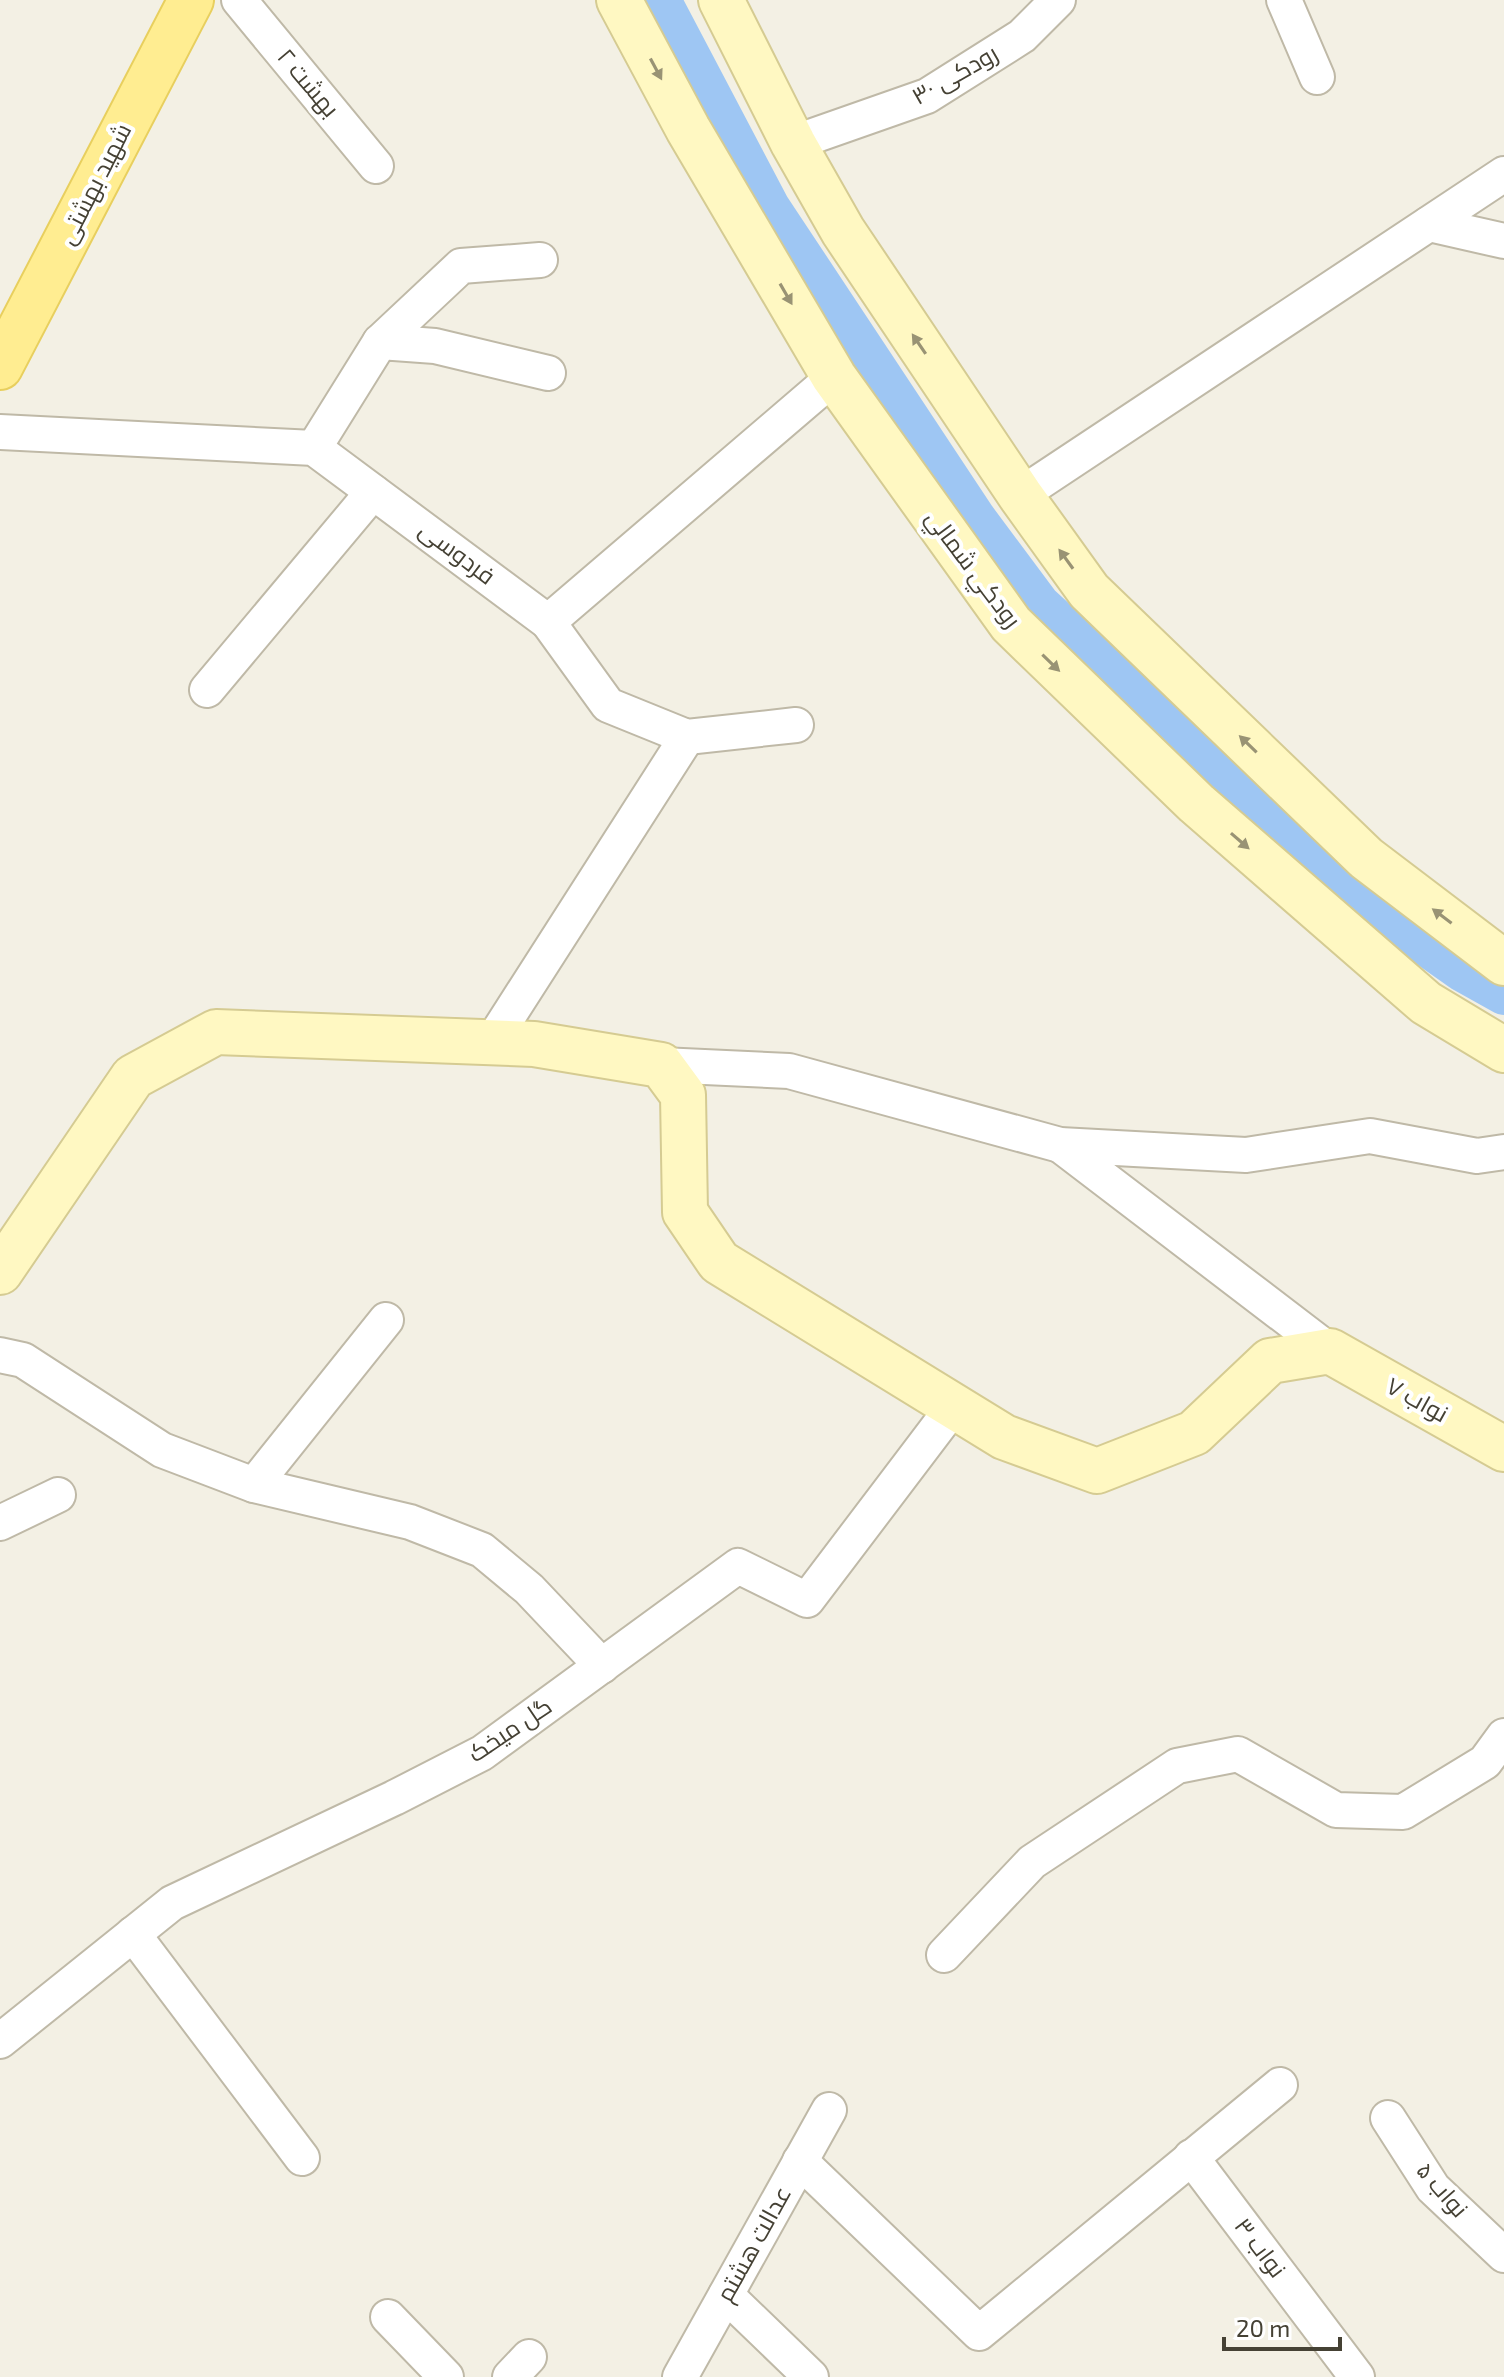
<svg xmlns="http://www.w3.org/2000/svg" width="1504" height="2377" font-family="'Exo 2',Cairo,sans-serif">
  <rect width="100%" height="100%" fill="#f3f0e4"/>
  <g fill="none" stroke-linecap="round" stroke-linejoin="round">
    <!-- canal -->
    <polyline stroke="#9ec6f3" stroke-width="40" points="661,0 770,207 976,518 1040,604 1192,743 1349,892 1461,971 1504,995"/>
    <defs>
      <g id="street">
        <polyline points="239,0 376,166"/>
        <polyline points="1284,0 1317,77"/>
        <polyline points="793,143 927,96 1022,36 1058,0"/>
        <polyline points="1429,224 1504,241"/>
        <polyline points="380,342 461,266 540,260"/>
        <polyline points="0,432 314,448 548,622 834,377"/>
        <polyline points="314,448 380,342 435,346 548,373"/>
        <polyline points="1020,495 1504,174"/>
        <polyline points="548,622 608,705 687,737 796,725"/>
        <polyline points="207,690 373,492"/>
        <polyline points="491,1043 687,737"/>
        <polyline points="661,1065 789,1071 1060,1145 1246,1155 1370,1136 1477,1156 1504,1152"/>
        <polyline points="1060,1145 1330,1351"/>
        <polyline points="0,1355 23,1360 162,1450 254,1485 410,1522 482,1550 529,1589 602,1666"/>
        <polyline points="254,1485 386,1320"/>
        <polyline points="0,1523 58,1495"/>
        <polyline points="133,1934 302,2158"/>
        <polyline points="944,1955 1032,1862 1177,1766 1238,1754 1336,1810 1403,1812 1485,1762 1504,1736"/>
        <polyline points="0,2041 172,1903 394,1798 482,1753 738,1566 807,1600 954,1406"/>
        <polyline points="1388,2118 1433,2188 1504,2255"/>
        <polyline points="1191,2157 1357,2377"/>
        <polyline points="800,2161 979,2333 1280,2085"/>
        <polyline points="726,2295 811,2377"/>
        <polyline points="388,2317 446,2377"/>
        <polyline points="510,2377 529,2357"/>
        <polyline points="680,2377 829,2110"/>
      </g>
      <g id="secondary">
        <polyline points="619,0 688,129 834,377 1011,624 1196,803 1426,1003 1504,1050"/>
        <polyline points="721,0 793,143 843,231 1020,495 1089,591 1366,858 1504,963"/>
        <polyline points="0,1272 133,1077 216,1032 534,1044 661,1065 683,1095 685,1212 719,1262 1004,1437 1097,1471 1194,1433 1270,1361 1330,1351 1504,1449"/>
      </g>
      <polyline id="primary" points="0,367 191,0"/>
    </defs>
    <!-- street casing -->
    <use href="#street" stroke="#bfb9a7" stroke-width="38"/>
    <!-- secondary casing -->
    <use href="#secondary" stroke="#d5cb92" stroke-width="48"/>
    <!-- primary casing -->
    <use href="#primary" stroke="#e8cf5e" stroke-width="48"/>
    <!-- street -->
    <use href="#street" stroke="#fff" stroke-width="34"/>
    <!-- secondary -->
    <use href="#secondary" stroke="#fff8c2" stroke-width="44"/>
    <!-- primary -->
    <use href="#primary" stroke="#ffed91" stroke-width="44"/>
  </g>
  <!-- one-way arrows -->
  <defs><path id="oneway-solid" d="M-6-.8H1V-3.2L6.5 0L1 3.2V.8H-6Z" transform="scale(2)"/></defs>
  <g fill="#999374">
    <use href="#oneway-solid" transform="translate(656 69) rotate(62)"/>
    <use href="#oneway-solid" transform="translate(786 294) rotate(60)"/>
    <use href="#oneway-solid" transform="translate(919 344) rotate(-124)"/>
    <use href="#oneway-solid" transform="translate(1066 559) rotate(-126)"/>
    <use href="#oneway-solid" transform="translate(1051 663) rotate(44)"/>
    <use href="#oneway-solid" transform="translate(1248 744) rotate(-136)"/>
    <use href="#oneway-solid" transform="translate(1240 841) rotate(41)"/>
    <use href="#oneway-solid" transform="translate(1442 916) rotate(-143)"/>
  </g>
  <g text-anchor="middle" stroke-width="8" stroke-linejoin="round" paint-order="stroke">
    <!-- street labels -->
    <g font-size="24" fill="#454134" stroke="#fff">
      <text transform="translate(955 75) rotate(-30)" y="8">رودکی ۳۰</text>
      <text transform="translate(308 83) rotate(50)" y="8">بهشت ۲</text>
      <text transform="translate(95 184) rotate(-63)" y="8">شهید بهشتی</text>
      <text transform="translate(457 553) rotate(37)" y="8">فردوسی</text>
      <text transform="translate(973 569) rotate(53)" y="8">رودکي شمالي</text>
      <text transform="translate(1417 1400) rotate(29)" y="8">نواب ۷</text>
      <text transform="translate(510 1730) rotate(-34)" y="8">گل میخک</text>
      <text transform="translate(1442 2190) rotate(49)" y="8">نواب ۵</text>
      <text transform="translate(754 2244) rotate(-61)" y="8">عدالت هشتم</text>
      <text transform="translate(1260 2248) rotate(53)" y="8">نواب ۳</text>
    </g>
  </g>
  <!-- scale -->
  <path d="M1224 2337v12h116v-12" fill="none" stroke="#454134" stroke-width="4"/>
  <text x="1236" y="2337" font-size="24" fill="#454134" stroke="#ffffff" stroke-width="6" paint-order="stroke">20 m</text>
</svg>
